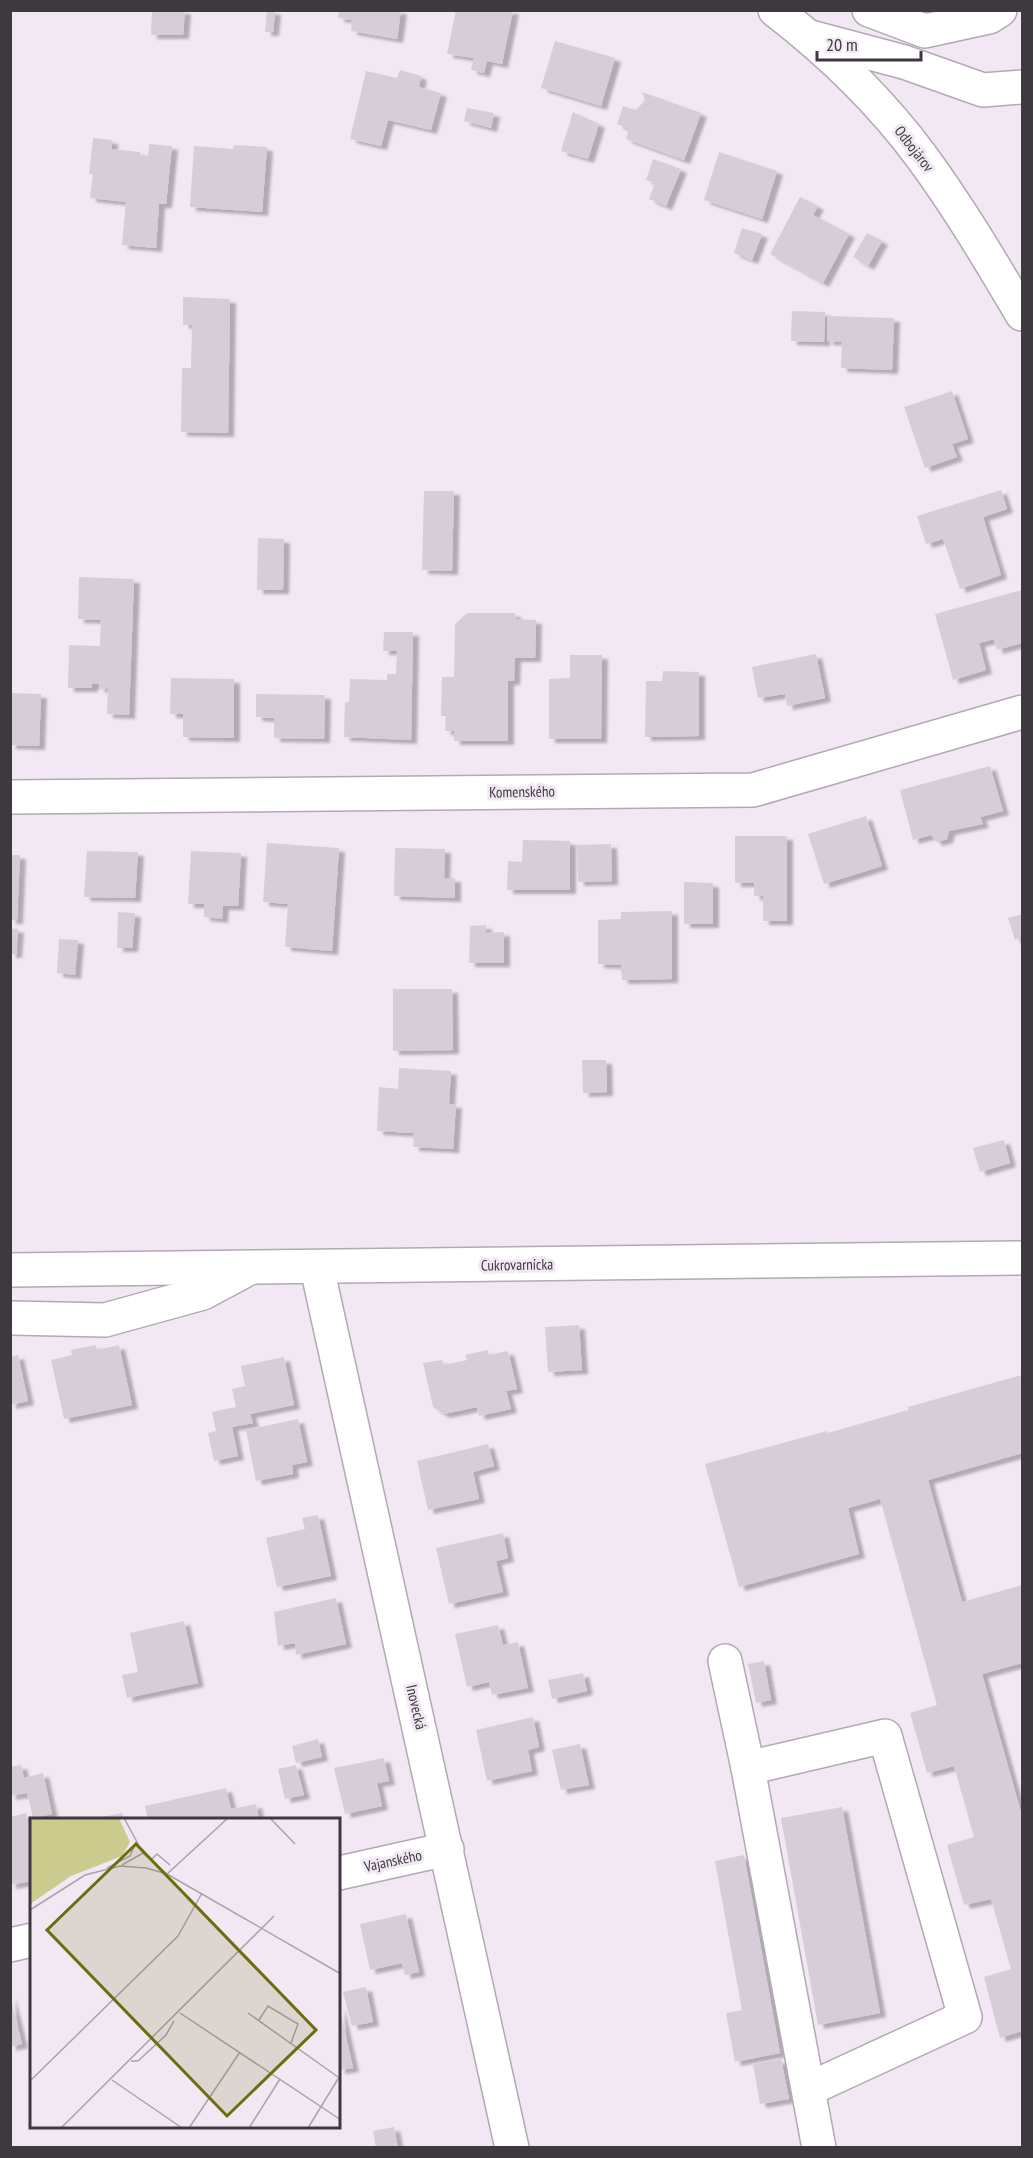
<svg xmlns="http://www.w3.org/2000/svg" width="1033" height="2158" font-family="'PT Sans Narrow',sans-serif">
  <defs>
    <filter id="shadow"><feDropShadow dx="6" dy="4" stdDeviation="1.5" flood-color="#0004"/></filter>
  </defs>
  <rect width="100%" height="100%" fill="#f1e8f3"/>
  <!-- building -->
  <g fill="#d6cdd8" filter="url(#shadow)">
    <polygon points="152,10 185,10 183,35 151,35"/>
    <polygon points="267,10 275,11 273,32 265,32"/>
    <polygon points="339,10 401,10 397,39 351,31 352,20 338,18"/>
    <polygon points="456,10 513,10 502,64 487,61 484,73 471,70 474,58 447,54"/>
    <polygon points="555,41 615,58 601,106 541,88"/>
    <polygon points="400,70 421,76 419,87 441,93 431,130 388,120 381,146 350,139 366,71 397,78"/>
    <polygon points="642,92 701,113 684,160 626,139 629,129 617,124 623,106 636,110 645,100"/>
    <polygon points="467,108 494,113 491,128 464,121"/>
    <polygon points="573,112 599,124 588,159 561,151"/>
    <polygon points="93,138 112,140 112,149 140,152 140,155 148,156 149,144 172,146 166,204 159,204 156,248 122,245 126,202 90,198 93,174 89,174"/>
    <polygon points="234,145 267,147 262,212 190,207 194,146 233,149"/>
    <polygon points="719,152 777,171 762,219 704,200"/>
    <polygon points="653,159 681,169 666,206 649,199 655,183 646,180"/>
    <polygon points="800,197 818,206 813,215 849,234 823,283 770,254"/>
    <polygon points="742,228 762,234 752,260 734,253"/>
    <polygon points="867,233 882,241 868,266 853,257"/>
    <polygon points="183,297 230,299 228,433 181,432 182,368 191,368 192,325 183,325"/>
    <polygon points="792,311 825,312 824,342 791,341"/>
    <polygon points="827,316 894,318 892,370 841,368 842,342 827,341"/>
    <polygon points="952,391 968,439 952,444 957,457 925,468 904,407"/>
    <polygon points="1001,490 1007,509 983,517 1001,575 960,589 943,539 926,544 917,516"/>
    <polygon points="424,491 454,491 452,571 422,570"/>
    <polygon points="258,538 284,539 283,590 257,590"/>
    <polygon points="79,577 134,579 129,715 107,714 108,688 99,689 99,684 92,684 92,688 68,688 69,645 100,646 101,620 78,619"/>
    <polygon points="1022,590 1022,643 997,650 994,639 979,643 986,670 953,680 935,614"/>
    <polygon points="467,613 515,613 516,619 536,620 535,658 515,658 514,681 508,681 508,741 454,741 454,731 445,731 446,716 441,716 442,677 454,677 455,624"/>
    <polygon points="384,632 413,632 411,740 344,737 345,703 349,702 350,679 387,680 387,674 396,674 397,651 383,651"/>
    <polygon points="816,654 825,698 787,706 785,694 758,698 752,667"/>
    <polygon points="570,655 602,655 601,739 549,739 549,679 570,678"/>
    <polygon points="663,671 699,672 699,736 645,737 646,681 662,681"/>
    <polygon points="171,678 234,679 234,738 183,737 183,714 170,714"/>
    <polygon points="10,693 41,694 39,746 10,745"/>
    <polygon points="256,694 325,695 324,739 274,738 274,718 256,717"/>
    <polygon points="990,766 1003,811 980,817 983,824 949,831 947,839 937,842 931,835 913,840 900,790"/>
    <polygon points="866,816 882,866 824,884 808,834"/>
    <polygon points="735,836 787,836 787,921 763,921 763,896 754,896 754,883 735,883"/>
    <polygon points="523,840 570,841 570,890 507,890 508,861 522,862"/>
    <polygon points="267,843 339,848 332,951 285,947 288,904 263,902"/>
    <polygon points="611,844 612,881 578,882 577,845"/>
    <polygon points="395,848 445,849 444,878 455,878 455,898 394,896"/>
    <polygon points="87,851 138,852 135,898 84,897"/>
    <polygon points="191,851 241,853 238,906 223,906 222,919 204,917 204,904 188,904"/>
    <polygon points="10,855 20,855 17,920 10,920"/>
    <polygon points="684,882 713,883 713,924 684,924"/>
    <polygon points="672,911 672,979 622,980 621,965 598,964 598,920 621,919 621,912"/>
    <polygon points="118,912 135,913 132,948 117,948"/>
    <polygon points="1022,914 1022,937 1015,940 1008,918"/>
    <polygon points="486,925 486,933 504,932 504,963 469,963 470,926"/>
    <polygon points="10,928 18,929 16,954 10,954"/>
    <polygon points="59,939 78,940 75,975 57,973"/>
    <polygon points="393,989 452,989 453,1050 393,1051"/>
    <polygon points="582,1060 606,1060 607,1092 583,1093"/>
    <polygon points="399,1068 451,1071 449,1104 456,1104 453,1149 413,1147 414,1133 377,1131 379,1087 398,1089"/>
    <polygon points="1004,1140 1010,1163 980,1172 973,1148"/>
    <polygon points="579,1325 582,1370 548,1372 545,1327"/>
    <polygon points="96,1345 97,1350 119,1345 132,1405 64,1419 51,1360 72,1355 71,1350"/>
    <polygon points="488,1350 489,1355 508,1351 517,1389 506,1391 511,1409 479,1416 477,1407 444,1414 433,1407 423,1363 442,1360 444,1365 467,1360 465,1355"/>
    <polygon points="18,1355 28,1401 10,1405 10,1357"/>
    <polygon points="284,1357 294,1405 250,1414 253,1423 232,1427 238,1456 214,1461 208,1433 216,1431 212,1412 236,1407 232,1389 245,1386 241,1366"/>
    <polygon points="1022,1375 1022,1453 928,1480 962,1602 1022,1585 1022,1663 982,1674 1022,1816 1022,2031 1000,2038 984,1977 1011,1969 991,1899 964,1905 947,1845 974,1837 954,1766 927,1773 910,1713 937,1705 880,1499 848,1508 859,1554 739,1587 705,1464 827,1431 828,1433 908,1410 908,1407"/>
    <polygon points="298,1419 307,1462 292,1465 293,1474 256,1481 246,1430"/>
    <polygon points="488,1444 494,1466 473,1472 479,1499 428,1510 417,1461"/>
    <polygon points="318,1515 331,1576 277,1587 266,1538 305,1529 302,1518"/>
    <polygon points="503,1533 508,1558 496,1561 503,1592 449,1604 436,1548"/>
    <polygon points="336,1598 346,1644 296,1655 295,1643 278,1646 274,1612"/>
    <polygon points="184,1621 198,1683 127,1698 122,1675 138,1672 130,1633"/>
    <polygon points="498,1625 503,1645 518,1642 528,1688 492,1695 489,1682 467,1687 455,1634"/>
    <polygon points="764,1661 771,1700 756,1703 748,1664"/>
    <polygon points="583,1673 587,1691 552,1699 548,1680"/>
    <polygon points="533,1717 539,1747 528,1750 532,1771 487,1781 476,1730"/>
    <polygon points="318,1739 322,1757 296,1763 292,1746"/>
    <polygon points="580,1744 589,1785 561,1790 552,1750"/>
    <polygon points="384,1758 389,1781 377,1783 382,1806 345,1814 334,1768"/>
    <polygon points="21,1765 24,1778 43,1773 52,1814 33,1818 27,1793 10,1796 10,1767"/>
    <polygon points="296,1765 304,1795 285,1799 278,1769"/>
    <polygon points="226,1788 231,1809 256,1804 259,1819 148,1819 145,1806"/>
    <polygon points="842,1807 880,2013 818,2025 781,1818"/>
    <polygon points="26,1813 32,1837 32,1881 10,1885 10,1817"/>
    <polygon points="122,1813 124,1819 98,1819 98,1818"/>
    <polygon points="744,1855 780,2053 735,2062 726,2013 742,2010 715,1861"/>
    <polygon points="406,1914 419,1972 405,1975 402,1963 370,1970 360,1924"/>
    <polygon points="366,1987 373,2022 352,2026 343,1992"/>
    <polygon points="10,1995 22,2044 10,2047"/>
    <polygon points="339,2005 353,2068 339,2070"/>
    <polygon points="781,2059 789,2099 760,2104 753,2064"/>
    <polygon points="394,2127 398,2148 376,2148 373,2131"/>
  </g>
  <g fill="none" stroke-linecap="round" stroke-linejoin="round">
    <defs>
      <g id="minor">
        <polyline points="869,10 925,31 989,17 1000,10"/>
        <polyline points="810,37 904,62 983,90 1022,87"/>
        <polyline points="10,797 753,790 1022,712"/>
        <polyline points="317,1268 512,2148"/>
        <polyline points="10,1270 1022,1258"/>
        <polyline points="10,1318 105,1320 203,1293 246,1270"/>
        <polyline points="725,1661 748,1768 819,2148"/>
        <polyline points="748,1768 885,1736 965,2017 809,2089"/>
        <polyline points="339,1873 447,1849"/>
        <polyline points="10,1945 32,1940"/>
      </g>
      <path id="major" d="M775 10C828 51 881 102 921 156 958 206 990 260 1022 314"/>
    </defs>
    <!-- minor casing -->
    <use href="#minor" stroke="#b2a9b4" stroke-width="36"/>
    <!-- major casing -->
    <use href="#major" stroke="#b2a9b4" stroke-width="36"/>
    <!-- minor -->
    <use href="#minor" stroke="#fff" stroke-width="33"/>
    <!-- major -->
    <use href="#major" stroke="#fff" stroke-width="33"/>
  </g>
  <g text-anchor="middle" stroke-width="6" stroke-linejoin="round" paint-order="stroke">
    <!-- street labels -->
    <g font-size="15" fill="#3d393e" stroke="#f1e8f3">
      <text transform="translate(914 149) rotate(52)" y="5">Odbojárov</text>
      <text transform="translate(522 792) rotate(-1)" y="5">Komenského</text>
      <text transform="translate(517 1265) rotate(-1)" y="5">Cukrovarnícka</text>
      <text transform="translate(416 1707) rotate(77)" y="5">Inovecká</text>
      <text transform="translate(393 1861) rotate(-12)" y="5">Vajanského</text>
    </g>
  </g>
  <!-- overview -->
  <g transform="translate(30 1818)">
    <rect width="310" height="310" fill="#f1e8f3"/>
    <path d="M0 0H89L100 24 92 38 41 58 0 86Z" fill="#cacb8d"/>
    <path fill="none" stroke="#a9a2ab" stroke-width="1.5" d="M94 0 113 35 137 56 198 0M240 0 265 26M121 42 127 36 140 47M92 47 113 35M77 50 100 38 106 24M0 92 55 57 90 48 116 50 137 56 311 156M150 195 311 302M218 195 308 259M229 202 238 188 268 206 261 225M101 243H108L136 217 144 203M82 262 152 310M0 263 148 118 172 75M31 310 244 98M159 310 210 234M219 310 250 261M278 310 311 256"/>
    <path fill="#6e6d0d" fill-opacity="0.15" stroke="#6e6d0d" stroke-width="3" d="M106 26 286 212 197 298 17 112Z"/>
    <rect width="310" height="310" fill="none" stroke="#3d393e" stroke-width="3"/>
  </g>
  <!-- border -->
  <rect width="1033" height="2158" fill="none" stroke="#3d393e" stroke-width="24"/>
  <!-- scale -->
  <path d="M817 51v9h104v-9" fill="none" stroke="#3d393e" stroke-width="3"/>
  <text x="826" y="51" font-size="18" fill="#3d393e" stroke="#f1e8f3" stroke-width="4.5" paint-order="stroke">20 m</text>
</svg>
